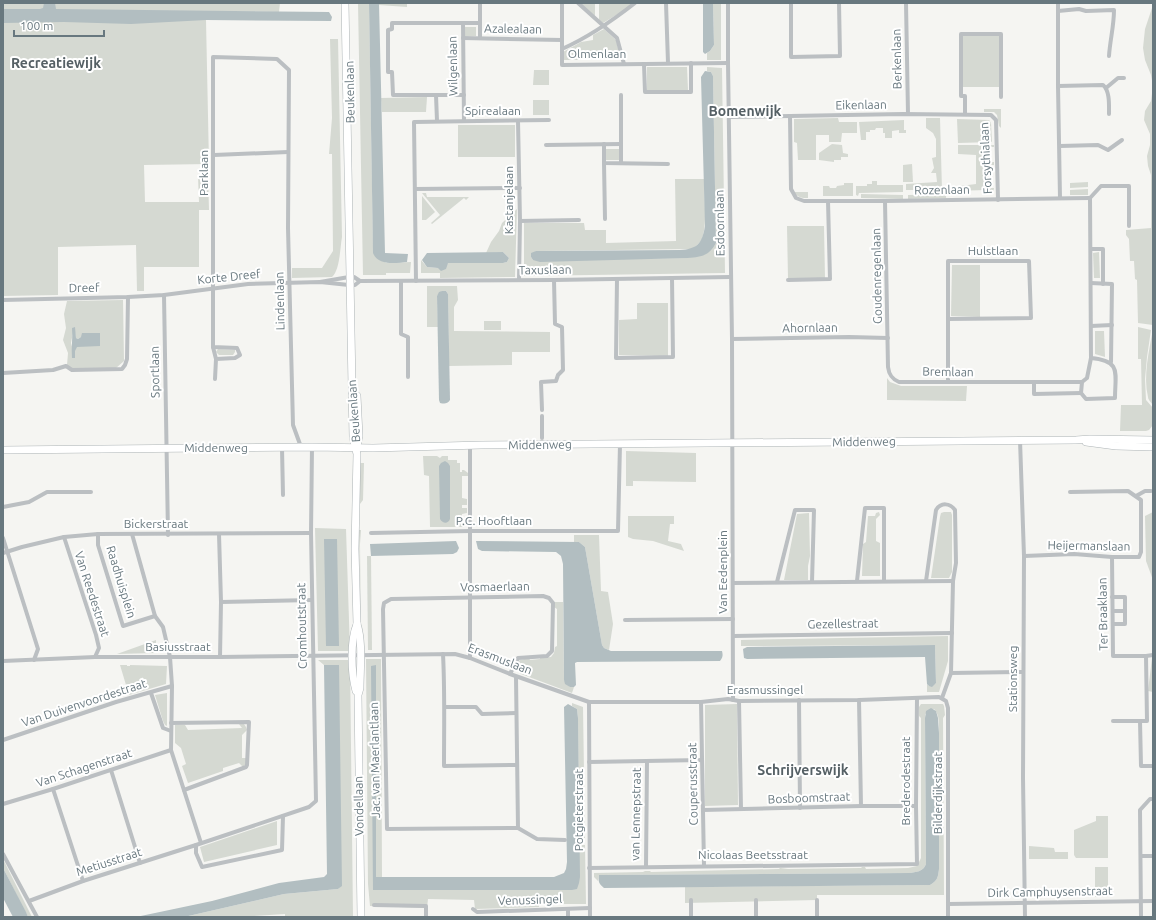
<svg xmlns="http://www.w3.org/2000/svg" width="1156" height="920" font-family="Ubuntu,sans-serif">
  <rect width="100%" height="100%" fill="#f5f5f2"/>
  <!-- green -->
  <g fill="#d5d9d2" fill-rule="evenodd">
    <polygon points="3,3 280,3 279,12 216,11 206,20 209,164 144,165 145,202 199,202 198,176 208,176 209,210 199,210 199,267 144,267 144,291 137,291 136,245 58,247 58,295 3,296"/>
    <polygon points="358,3 369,3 373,246 386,263 411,262 410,273 386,273 386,275 363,275"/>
    <polygon points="379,3 407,3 407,7 379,5"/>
    <polygon points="599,3 636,3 603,23 599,20"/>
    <polygon points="713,3 721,3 721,60 707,60 707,53 710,51 714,45"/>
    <polygon points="581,4 595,4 595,16"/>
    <polygon points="1153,5 1153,325 1138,323 1137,280 1135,279 1134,261 1130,261 1129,239 1126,235 1126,230 1151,228 1151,175 1148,166 1147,156 1150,145 1150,134 1144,120 1145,111 1151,101 1153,86 1151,75 1145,60 1143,48 1145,29"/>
    <rect x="464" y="27" width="12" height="9"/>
    <polygon points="604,29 616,40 620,56 587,56 587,60 563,60 563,52 581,42 593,40 593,35"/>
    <rect x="961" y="36" width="38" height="51"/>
    <path d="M330 39H338L342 237C340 248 340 270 332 277L292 278V268H322L333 251 332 154H329L332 118Z"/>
    <polygon points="647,67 687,67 688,90 647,91"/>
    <path d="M707 67 722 68 725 273 524 276V223H584L585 230H606V243L676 241 675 179H704C704 193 707 222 703 235 702 241 697 246 692 249L536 251 531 257 533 260 688 258 714 246 716 243 713 76 711 72 707 71Z"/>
    <polygon points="534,70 549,70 549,85 533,85"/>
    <polygon points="427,97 426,112 382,112 381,98"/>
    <rect x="533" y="100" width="16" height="15"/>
    <polygon points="984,109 1001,109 1001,128 999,126 997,115 994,112 984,112"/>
    <polygon points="838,118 839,122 857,122 857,133 842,133 841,142 829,142 829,135 816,135 816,160 798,160 797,143 794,142 794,119"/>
    <polygon points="926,118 940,118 942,190 906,190 906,184 937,182 936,173 931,173 934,168 932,158 936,157 936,139 933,133 926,128"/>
    <polygon points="957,119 989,120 991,123 992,142 958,143"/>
    <polygon points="904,120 904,130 906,130 906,133 899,133 899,130 892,131 892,138 885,138 885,133 883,133 883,128 876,128 875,130 870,130 870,132 866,132 866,140 861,140 859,122"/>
    <rect x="458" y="125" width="57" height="32"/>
    <polygon points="832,144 842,145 843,153 848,154 848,157 841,157 841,160 834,160 834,162 819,160 819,153"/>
    <polygon points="958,145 994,145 994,147 989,147 989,162 994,162 994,165 989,165 990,188 994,188 993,193 986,194 986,190 953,191 953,188 960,188 960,186 976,184 976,155 958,154"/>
    <rect x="605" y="149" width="14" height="11"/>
    <polygon points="912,164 913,182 903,182 903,165"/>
    <polygon points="872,181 877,181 877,185 903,185 903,192 859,193 858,196 856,195 856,186 867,186 867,184 872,184"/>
    <polygon points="1088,182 1088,187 1070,188 1070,183"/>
    <polygon points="844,183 853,183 853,196 823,196 823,186 829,186 830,188 836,188 837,186 844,185"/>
    <polygon points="1088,189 1088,195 1070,195 1070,190"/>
    <path d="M794 192H808V198C802 198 798 198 794 192Z"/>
    <polygon points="422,193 426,193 427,197 469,197 466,200 464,198 432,224 431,223 440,215"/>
    <polygon points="861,194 903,195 903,199 861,198"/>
    <polygon points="946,194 946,198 908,199 908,195"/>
    <polygon points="422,196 435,212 426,220 422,220"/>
    <polygon points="517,209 515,277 440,278 440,273 421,273 421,260 427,267 438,268 448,263 503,263 507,262 509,258 503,252 486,253 491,242 499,231 502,223"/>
    <polygon points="787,226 824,226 825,278 788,278"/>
    <polygon points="1099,252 1100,278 1094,278 1093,253"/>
    <polygon points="952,265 980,265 980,317 951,316"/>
    <polygon points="427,286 457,286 458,300 454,307 454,331 550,332 550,352 512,352 512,365 449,366 448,294 446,291 442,291 437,296 438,327 427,327"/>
    <path d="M123 300 124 361 116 368 76 371 67 365 68 353 63 340 66 328 64 314 67 301ZM74 327 76 338 78 339 81 337 74 351 75 358 71 343Z"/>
    <polygon points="637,303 668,303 668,356 619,355 619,320 637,319"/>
    <rect x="484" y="321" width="17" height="9"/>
    <polygon points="1138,327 1151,330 1147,357 1145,379 1146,400 1153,408 1153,425 1149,430 1146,431 1120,431 1121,405 1142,405 1141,359 1138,359"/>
    <path d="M1153 329V405C1151 402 1148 400 1148 397 1143 376 1149 351 1153 329Z"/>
    <polygon points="1095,331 1104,331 1105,357 1095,354"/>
    <polygon points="218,349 235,350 235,352 233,355 219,355 216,352"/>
    <polygon points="887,378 890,382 901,386 967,386 966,401 887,400"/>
    <polygon points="626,451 696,453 696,482 633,481 633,486 626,486"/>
    <polygon points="423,456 437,456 440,458 442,456 448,456 448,460 457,460 457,463 460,463 460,472 462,472 462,470 464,470 468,473 468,476 462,476 462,498 467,499 467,505 462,505 462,508 467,508 467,513 462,514 462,522 468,523 464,527 430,527 429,476 424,475"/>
    <polygon points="360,463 364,463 363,500 360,504"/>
    <polygon points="879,512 880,515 876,519 876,541 880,543 880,576 862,576 863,544 866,542 868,516 875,516 876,513"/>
    <polygon points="944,512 951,512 952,515 952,572 949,578 931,578 940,517 941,513"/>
    <polygon points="1153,512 1153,580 1146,561 1145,516"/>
    <polygon points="809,513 810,556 808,566 808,580 784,580 797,514"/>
    <polygon points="628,516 674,516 674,524 670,524 668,541 681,544 684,551 653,541 633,539 628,537"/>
    <polygon points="315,528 346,529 350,651 318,651"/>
    <polygon points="359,530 361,530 360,544 361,641"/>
    <polygon points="574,535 599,535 601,591 608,592 613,624 609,650 604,648 602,645 585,547 579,542 574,542"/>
    <polygon points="367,556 371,556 372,650 368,650"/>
    <polygon points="554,602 563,602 564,680 570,687 574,687 572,693 521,674 516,670 516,664 520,660 529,658 530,660 540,659 540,658 551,657 554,653 555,647 557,646 557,609 554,607"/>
    <polygon points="948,636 948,661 939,692 927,692 927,684 929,686 936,683 935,645 741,646 741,640"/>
    <polygon points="156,640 156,653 117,654"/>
    <polygon points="1152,658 1153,658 1153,692 1148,691"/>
    <polygon points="366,659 381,659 382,877 376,877 374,890 579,882 579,845 585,845 586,904 539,904 539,907 475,909 474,900 428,899 427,908 370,906 368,884"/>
    <polygon points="318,660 350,660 353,917 285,917 285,914 239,917 184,917 284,894 338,889 341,886 338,665 324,665"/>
    <polygon points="120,665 127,665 127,666 130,666 130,665 167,666 166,684 129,695"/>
    <polygon points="167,693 167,726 165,725 163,721 155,695"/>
    <polygon points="572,703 583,707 585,838 579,838 578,718 577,709 572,706"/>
    <polygon points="737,704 738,805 705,806 705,705"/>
    <path d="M921 704H943L944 706 945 715 943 718 944 895H817V900L685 903V887L930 885C937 881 938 878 939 869V733C939 725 940 715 934 709L925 714 926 864C923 872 916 872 909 873L599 875 598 881 594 877V873L643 872 645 871H650L651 872 779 869 780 868 788 869 861 868 862 867H865L866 869 908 868 917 866 921 858V718L919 716V707Z"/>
    <polygon points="239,724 244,724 246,727 247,730 242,735 242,758 246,758 246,764 243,767 239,763 223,768 223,771 188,783 182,766 186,764 181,748 175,743 175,725 185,725 188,730 242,728"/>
    <polygon points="1096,816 1108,816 1108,858 1076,858 1074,855 1074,830 1096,821"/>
    <polygon points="277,821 277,845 204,862 200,847"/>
    <polygon points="1029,846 1054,848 1055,852 1068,852 1068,859 1029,859"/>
    <polygon points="3,859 32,917 28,917 3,868"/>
    <rect x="1095" y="867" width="13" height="30"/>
  </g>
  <!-- water -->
  <g fill="#b2bec1">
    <polygon points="44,3 55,3 56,9 329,12 332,17 331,21 206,20 131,24 64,22 3,23 3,9 40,9 43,8"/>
    <path d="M369 3H379L385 253 408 254 407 262C396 263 378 266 373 253Z"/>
    <polygon points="703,3 713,3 714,45 710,51 705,54 703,52"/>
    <path d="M705 71 711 72 713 76 716 243C709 256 701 257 688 258L540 262 533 260 531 257V253L536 251 680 250C697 249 702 244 705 226L701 77Z"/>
    <polygon points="503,252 509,258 507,262 503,263 448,263 446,269 441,271 438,268 427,267 422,260 427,253"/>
    <path d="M442 291H446L448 294 450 400C447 404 445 404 440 403L439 400 437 296 439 292Z"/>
    <path d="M75 327 76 338 78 339 81 337 82 333H100V346L77 347 75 351V358H72C71 348 73 338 72 328Z"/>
    <path d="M445 461 448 463 450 466V519C448 524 443 524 440 519L439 466 441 463Z"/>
    <polygon points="324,539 337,539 339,646 326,646"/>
    <polygon points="456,541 459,548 457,552 453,554 371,556 370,544"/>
    <path d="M476 541 579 542 585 547 602 645 604 648 611 651H722C723 655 723 657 720 661L577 662 575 663 576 685 574 687H570L565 684 564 680 563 564 561 556 556 552 482 551 478 549Z"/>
    <polygon points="935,645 936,683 932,687 929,686 927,684 925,657 747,659 744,658 743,649 747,647"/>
    <polygon points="324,665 339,665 342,886 338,889 284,894 184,917 136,917 212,901 279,883 324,877 327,874"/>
    <polygon points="376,665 376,877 554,877 564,873 566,869 567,862 564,707 568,704 577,709 578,718 580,877 579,883 577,889 572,890 373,890 371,666"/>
    <path d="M931 708 936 711 938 718 939 733V869C938 878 937 881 930 885L604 888C599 884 598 882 599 875L909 873C916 872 923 872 926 864L925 718 926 711Z"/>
    <polygon points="3,868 26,912 28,917 13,917 3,898"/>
  </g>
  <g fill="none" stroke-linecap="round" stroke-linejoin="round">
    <defs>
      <g id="secondary">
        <path d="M345 3 352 386 353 437 357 454 355 549 357 624C363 642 360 669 360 688L358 695 361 917"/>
        <polyline points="357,396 359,436 357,446"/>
        <polyline points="1086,442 1116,446 1153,447"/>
        <polyline points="3,450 312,447 373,448 481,445 1076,440 1090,439 1153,440"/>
        <path d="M356 691C351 673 350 641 357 624"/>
      </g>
    </defs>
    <!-- secondary casing -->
    <use href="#secondary" stroke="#adb4b6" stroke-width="8"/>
    <!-- street -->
    <g stroke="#bbbfc2" stroke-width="4">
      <polyline points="562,3 562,65 728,63"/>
      <polyline points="578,3 617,38 624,64"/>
      <polyline points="666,3 668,63"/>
      <polyline points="728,3 728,63 732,339 733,700"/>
      <polyline points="791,3 791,57 840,56 839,3"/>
      <polyline points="906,3 908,114"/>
      <polyline points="1058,3 1058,86 1060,198"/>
      <path d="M1058 11 1079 9 1086 11 1114 10C1114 26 1110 40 1109 56"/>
      <polyline points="463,23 392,23 392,29 388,30 388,72 392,72 393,95 464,95"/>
      <polyline points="480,23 480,38"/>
      <polyline points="463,38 562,40"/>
      <path d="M562 49C589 37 612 21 635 3"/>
      <polyline points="644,64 645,92 691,92 691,63"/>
      <path d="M1058 86 1103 85C1110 91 1109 105 1109 114"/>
      <polyline points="1106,88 1118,78 1124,78"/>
      <polyline points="436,95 437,121"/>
      <polyline points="621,95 621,163"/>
      <polyline points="965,114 965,96 961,96 961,34 1001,34 1001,97"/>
      <polyline points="729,117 903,114 991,115 996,120 998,200"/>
      <polyline points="790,117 791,189 796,198 804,201 885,201 1090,198"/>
      <polyline points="464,121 463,23 480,23 480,3"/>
      <polyline points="518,121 520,221 519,280"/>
      <polyline points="604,144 604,163 668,164"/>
      <polyline points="546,145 621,144"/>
      <polyline points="1060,146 1098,145 1108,150 1122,140"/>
      <polyline points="214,155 288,152"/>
      <polyline points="604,163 605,219"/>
      <polyline points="415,189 520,188"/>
      <polyline points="1090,198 1101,186 1129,186 1129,226"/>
      <path d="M885 201 888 367C889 375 892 379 899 382H1082L1087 378 1091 358"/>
      <polyline points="520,221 579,220"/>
      <polyline points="1091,249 1103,249 1103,284"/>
      <polyline points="617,279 616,358 673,357 672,278"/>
      <polyline points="788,280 830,279 828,201"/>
      <polyline points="401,281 401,334 408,337 408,377"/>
      <polyline points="416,281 414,122 549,120"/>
      <polyline points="320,282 349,277 354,277 360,281 554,280 730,277"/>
      <polyline points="1091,283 1112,284 1111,362"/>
      <polyline points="164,295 168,535"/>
      <polyline points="3,300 128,297 164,295 248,284 320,282 349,285 355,285 360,281"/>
      <polyline points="1091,326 1112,325"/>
      <polyline points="732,339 849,337 888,338"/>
      <polyline points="213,347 216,359"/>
      <polyline points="3,373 53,370 66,366 72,370 122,369 125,365 127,359 128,297"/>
      <polyline points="215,379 216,359 235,358 240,355 237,348 213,347 213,57 277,59 289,70 288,228 293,425 301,447"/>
      <polyline points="948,382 948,261 1029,261 1031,318 948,319"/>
      <polyline points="1034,382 1034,394 1081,393"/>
      <path d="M1082 382 1081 393 1086 399 1115 398C1115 373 1122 361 1091 358L1090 198"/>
      <polyline points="542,410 541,382 556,381 558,375 563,370 562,327 555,324 554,280"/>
      <polyline points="542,416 542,438"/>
      <polyline points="1020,440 1024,556 1023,778 1025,917"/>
      <polyline points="282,448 283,495"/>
      <polyline points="1136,496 1145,491 1151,491"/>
      <polyline points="3,507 29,502 47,492 91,492"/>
      <polyline points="371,533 470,531 618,531 620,444"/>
      <polyline points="98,534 98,545 123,626 155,616"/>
      <polyline points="132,534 155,616 163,627 170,657 172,686 171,750 201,843"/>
      <polyline points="219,534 221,602 220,657"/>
      <polyline points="64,537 96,635 99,648 95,657"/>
      <polyline points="3,538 38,649 34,660"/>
      <polyline points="3,553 22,547 64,537 98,534 311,533"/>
      <polyline points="1024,556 1074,554 1112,557 1139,557 1141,552 1141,500 1128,491 1070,492"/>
      <polyline points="1112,557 1113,656 1146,656 1153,655"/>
      <polyline points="857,581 865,508 884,508 884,581"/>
      <path d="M926 581 936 510C941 502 950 503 955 510L956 563 953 581 951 673 942 698"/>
      <polyline points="777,582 795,510 814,510 812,582"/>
      <polyline points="733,583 953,581"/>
      <polyline points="1112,597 1125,597 1125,624 1113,624"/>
      <polyline points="221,602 312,600"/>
      <polyline points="1113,611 1125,611"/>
      <polyline points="625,620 733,619"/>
      <polyline points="734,636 952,633"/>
      <path d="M443 654C445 692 444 729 444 766L516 765"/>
      <polyline points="1146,656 1147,721 1140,721 1141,766 1153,766"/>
      <polyline points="470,658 470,446"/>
      <polyline points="3,661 95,657 220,657 455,654 470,658 510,674 589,702 701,702 728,699 739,701 859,700 939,697 946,701 948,708 948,917"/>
      <polyline points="951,673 1023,672"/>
      <polyline points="510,674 518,658 547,656 552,651 553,603 549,598 543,596 391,599 384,603 383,609 387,829 518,828 516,677"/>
      <polyline points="151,693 163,728 171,731"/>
      <polyline points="799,700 800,808"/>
      <polyline points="859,700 861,806"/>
      <polyline points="739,701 741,809"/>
      <polyline points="589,702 590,917"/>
      <polyline points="701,702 704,866"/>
      <polyline points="445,707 476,707 482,714 516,713"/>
      <polyline points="1113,721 1140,721"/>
      <polyline points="171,723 249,722 247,765 246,767 184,790"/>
      <polyline points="3,740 116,702 172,686"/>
      <polyline points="589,762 702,760"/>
      <polyline points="111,770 140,863"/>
      <polyline points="53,789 83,881"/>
      <polyline points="3,804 53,789 171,750"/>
      <polyline points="703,810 861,806 916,806"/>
      <polyline points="518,828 537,839 565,840"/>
      <polyline points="196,845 196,853 202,867 282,850 283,816"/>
      <polyline points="3,854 37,917"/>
      <polyline points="1141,856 1153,856"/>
      <polyline points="646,867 647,761"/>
      <polyline points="589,868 917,864 916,806 917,698"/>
      <polyline points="756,900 756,917"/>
      <polyline points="817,900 817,917"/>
      <polyline points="29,901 83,881 196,845 309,807 316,801 311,533 312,447"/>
      <polyline points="948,904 1153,901"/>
      <polyline points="374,905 426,906 426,917"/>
      <polyline points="473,909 477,912 590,908"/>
      <polyline points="568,909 568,917"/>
      <polyline points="691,917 691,900"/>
      <polyline points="1141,917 1140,810 1150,799 1153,799"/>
    </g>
    <!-- secondary -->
    <use href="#secondary" stroke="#fff" stroke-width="7"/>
  </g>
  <g text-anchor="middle" stroke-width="4" stroke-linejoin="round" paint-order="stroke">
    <!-- street labels -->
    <g font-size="12" fill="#68787f" stroke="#fff">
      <text transform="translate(513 29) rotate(1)" y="4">Azalealaan</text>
      <text x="597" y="58">Olmenlaan</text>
      <text transform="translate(897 59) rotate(-91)" y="4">Berkenlaan</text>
      <text transform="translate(453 66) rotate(-91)" y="4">Wilgenlaan</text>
      <text transform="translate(350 92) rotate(-91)" y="4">Beukenlaan</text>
      <text transform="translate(861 105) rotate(-1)" y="4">Eikenlaan</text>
      <text x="493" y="115">Spirealaan</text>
      <text transform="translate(986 158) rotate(-93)" y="4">Forsythialaan</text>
      <text transform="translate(204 173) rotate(-90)" y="4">Parklaan</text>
      <text transform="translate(942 190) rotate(-1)" y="4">Rozenlaan</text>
      <text transform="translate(509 200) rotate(-90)" y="4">Kastanjelaan</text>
      <text transform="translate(720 223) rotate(-91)" y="4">Esdoornlaan</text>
      <text x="993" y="255">Hulstlaan</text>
      <text transform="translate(545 270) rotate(-1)" y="4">Taxuslaan</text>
      <text transform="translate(877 276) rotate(-91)" y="4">Goudenregenlaan</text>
      <text transform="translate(229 277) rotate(-6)" y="4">Korte Dreef</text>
      <text transform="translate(84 288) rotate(-1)" y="4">Dreef</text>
      <text transform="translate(280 301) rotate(-91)" y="4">Lindenlaan</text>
      <text transform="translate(810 328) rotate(-1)" y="4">Ahornlaan</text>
      <text transform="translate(155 372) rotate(-91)" y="4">Sportlaan</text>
      <text transform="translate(948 372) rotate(1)" y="4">Bremlaan</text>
      <text transform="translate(354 411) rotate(-94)" y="4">Beukenlaan</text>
      <text transform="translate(864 442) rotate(-1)" y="4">Middenweg</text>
      <text transform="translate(540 445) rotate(-1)" y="4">Middenweg</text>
      <text x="216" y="452">Middenweg</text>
      <text x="494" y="525">P.C. Hooftlaan</text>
      <text x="156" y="528">Bickerstraat</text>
      <text transform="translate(1089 546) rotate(1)" y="4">Heijermanslaan</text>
      <text transform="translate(723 572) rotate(-90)" y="4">Van Eedenplein</text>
      <text transform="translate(121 582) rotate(73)" y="4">Raadhuisplein</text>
      <text transform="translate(495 587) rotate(-1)" y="4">Vosmaerlaan</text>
      <text transform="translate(92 594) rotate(72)" y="4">Van Reedestraat</text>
      <text transform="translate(1103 614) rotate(-91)" y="4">Ter Braaklaan</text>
      <text transform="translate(843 624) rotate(-1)" y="4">Gezellestraat</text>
      <text transform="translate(302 626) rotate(-91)" y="4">Cromhoutstraat</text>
      <text x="178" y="651">Basiusstraat</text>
      <text transform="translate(500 659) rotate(21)" y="4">Erasmuslaan</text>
      <text transform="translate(1013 679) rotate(-90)" y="4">Stationsweg</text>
      <text x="765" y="694">Erasmussingel</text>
      <text transform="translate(84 703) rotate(-18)" y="4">Van Duivenvoordestraat</text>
      <text transform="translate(375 760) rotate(-91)" y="4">Jac. van Maerlantlaan</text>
      <text transform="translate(84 768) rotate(-18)" y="4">Van Schagenstraat</text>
      <text transform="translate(906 781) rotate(-90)" y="4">Brederodestraat</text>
      <text transform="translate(693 784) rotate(-91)" y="4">Couperusstraat</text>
      <text transform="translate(938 793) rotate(-90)" y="4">Bilderdijkstraat</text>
      <text transform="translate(809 798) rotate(-2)" y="4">Bosboomstraat</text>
      <text transform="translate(359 806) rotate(-91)" y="4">Vondellaan</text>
      <text transform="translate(579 810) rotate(-90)" y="4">Potgieterstraat</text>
      <text transform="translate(636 814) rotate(-89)" y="4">van Lennepstraat</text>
      <text x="753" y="859">Nicolaas Beetsstraat</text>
      <text transform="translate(109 862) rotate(-18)" y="4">Metiusstraat</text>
      <text transform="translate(1050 892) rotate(-1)" y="4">Dirk Camphuysenstraat</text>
      <text transform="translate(530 900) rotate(-2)" y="4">Venussingel</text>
    </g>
    <!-- quarter labels -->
    <g font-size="14" font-weight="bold" fill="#556065" stroke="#fff">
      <text x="56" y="68">Recreatiewijk</text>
      <text x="745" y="116">Bomenwijk</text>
      <text x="803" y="775">Schrijverswijk</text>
    </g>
  </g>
  <!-- border -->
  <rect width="1156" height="920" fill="none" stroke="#68787f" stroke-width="8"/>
  <!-- scale -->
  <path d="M14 30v6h90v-6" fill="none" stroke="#68787f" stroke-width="2"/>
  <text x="20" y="30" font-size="12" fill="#68787f" stroke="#ffffff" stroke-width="3" paint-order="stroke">100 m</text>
</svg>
